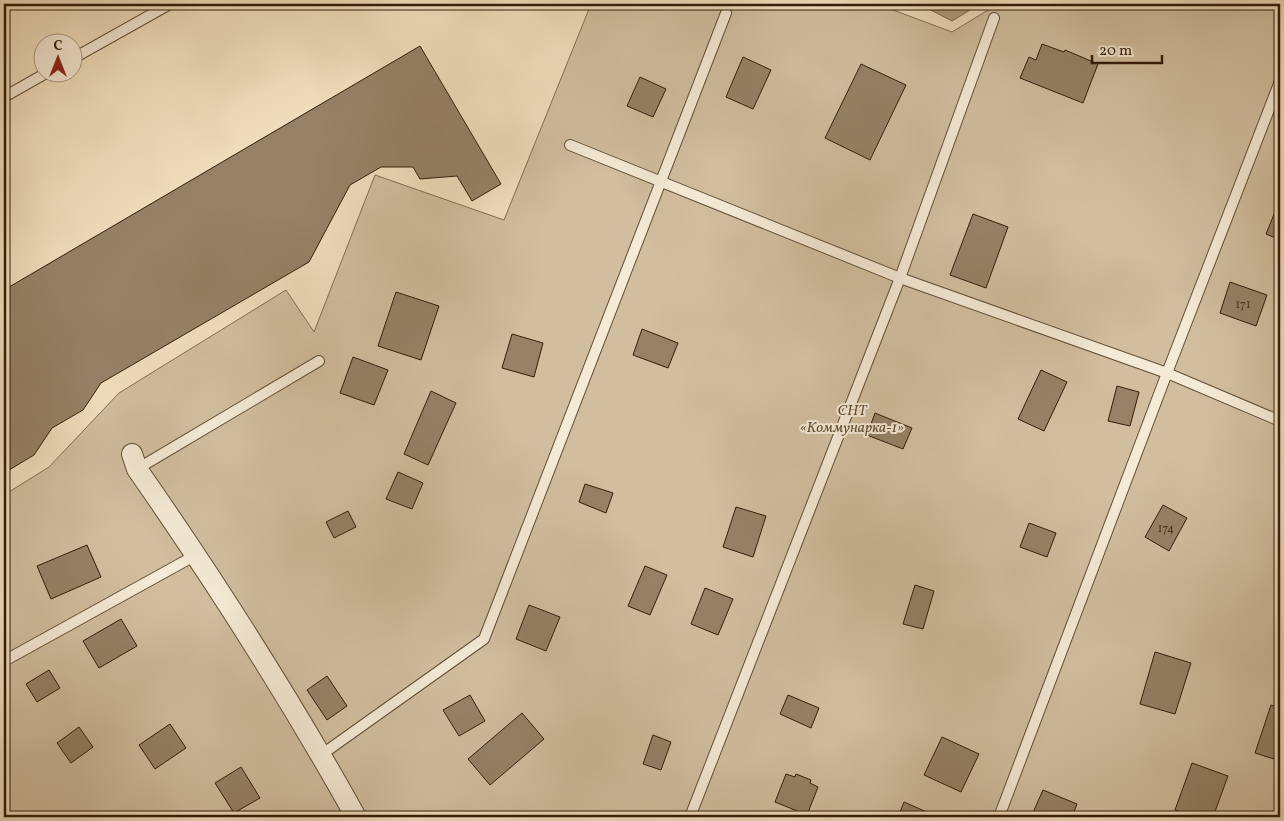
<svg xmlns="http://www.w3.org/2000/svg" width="1284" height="821" font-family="Vollkorn,serif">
  <rect width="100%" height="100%" fill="#f0dfbe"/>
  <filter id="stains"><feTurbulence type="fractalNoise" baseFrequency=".004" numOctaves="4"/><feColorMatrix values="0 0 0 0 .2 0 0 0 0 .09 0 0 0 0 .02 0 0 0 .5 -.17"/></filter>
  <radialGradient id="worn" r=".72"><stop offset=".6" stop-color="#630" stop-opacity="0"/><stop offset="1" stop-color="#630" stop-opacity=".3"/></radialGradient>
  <!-- green -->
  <polygon fill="#d0be9f" stroke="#816e54" points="591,4 877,4 952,32 998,4 1280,4 1280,817 4,817 4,495 49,467 119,393 286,290 314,332 375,175 504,220"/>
  <!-- water -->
  <polygon fill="#af9d80" stroke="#7d6a50" points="919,4 980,4 952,21"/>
  <!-- building -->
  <g fill="#958267" stroke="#321d08">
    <polygon points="1042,44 1064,52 1065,50 1098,64 1083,103 1020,78 1029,57 1036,60"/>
    <polygon points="420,46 501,184 472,201 457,176 420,179 413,167 381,167 350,185 309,262 101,383 83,410 52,428 34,455 4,473 4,290"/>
    <polygon points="743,57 771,70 753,109 726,97"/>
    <polygon points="861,64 906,85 870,160 825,138"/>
    <polygon points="640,77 666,89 653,117 627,106"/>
    <polygon points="1279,202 1280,203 1280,240 1266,234"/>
    <polygon points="973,214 1008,227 986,288 950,275"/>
    <polygon points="1230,282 1267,295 1256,326 1220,313"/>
    <polygon points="396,292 439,306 421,360 378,346"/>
    <polygon points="642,329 678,343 668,368 633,355"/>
    <polygon points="512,334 543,343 534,377 502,368"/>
    <polygon points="353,357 388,370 374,405 340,393"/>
    <polygon points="1041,370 1067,382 1044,431 1018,419"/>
    <polygon points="1117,386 1139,392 1130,426 1108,421"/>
    <polygon points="431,391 456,403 428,465 404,454"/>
    <polygon points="875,413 912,428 903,449 867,435"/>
    <polygon points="398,472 423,483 412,509 386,499"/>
    <polygon points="585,484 613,493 606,513 579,502"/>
    <polygon points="1163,505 1187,518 1169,551 1145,537"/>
    <polygon points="736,507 766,516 753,557 723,547"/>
    <polygon points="348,511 356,527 334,538 326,522"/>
    <polygon points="1029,523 1056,533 1047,557 1020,547"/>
    <polygon points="87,545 101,577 51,599 37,566"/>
    <polygon points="645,566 667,575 650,615 628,606"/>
    <polygon points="915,585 934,591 923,629 903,624"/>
    <polygon points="705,588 733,599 718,635 691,624"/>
    <polygon points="529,605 560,617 546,651 516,639"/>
    <polygon points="121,619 137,646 99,668 83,641"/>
    <polygon points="1155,652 1191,663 1175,714 1140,704"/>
    <polygon points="49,670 60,688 37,702 26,684"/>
    <polygon points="327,676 347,706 327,720 307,690"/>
    <polygon points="470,695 485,721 459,736 443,710"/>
    <polygon points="788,695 819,708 811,728 780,714"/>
    <polygon points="1271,705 1280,708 1280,761 1255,753"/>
    <polygon points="522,713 544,739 490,785 468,759"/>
    <polygon points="170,724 186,748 155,769 139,745"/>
    <polygon points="79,727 93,747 71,763 57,743"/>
    <polygon points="653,735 671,742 661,770 643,764"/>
    <polygon points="942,737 979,754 961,792 924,775"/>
    <polygon points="1192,763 1228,776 1213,817 1195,817 1175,810"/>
    <polygon points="241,767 260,798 234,813 215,783"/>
    <polygon points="786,774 795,777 796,774 811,780 810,783 818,787 807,815 775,802"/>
    <polygon points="1043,790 1077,804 1072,817 1031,817"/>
    <polygon points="904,802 938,817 898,817"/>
    <polygon points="188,812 191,817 179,817"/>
  </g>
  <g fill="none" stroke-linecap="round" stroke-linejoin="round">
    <defs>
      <g id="service">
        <polyline points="72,59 170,4"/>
        <polyline points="4,97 48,72"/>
        <polyline points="570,145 900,278 1167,373 1280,421"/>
        <polyline points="137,469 319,361"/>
        <polyline points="4,661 196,555"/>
        <polyline points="321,755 484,639 726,13"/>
        <polyline points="690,817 900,278 994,18"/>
        <polyline points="999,817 1167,373 1280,81"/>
      </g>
      <path id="minor" d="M132 454 137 469C215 581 289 697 356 817"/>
    </defs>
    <!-- service casing -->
    <use href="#service" stroke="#624e36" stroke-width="12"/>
    <!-- minor casing -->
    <use href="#minor" stroke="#624e36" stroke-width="22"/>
    <!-- service -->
    <use href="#service" stroke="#f5ead5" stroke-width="10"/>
    <!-- minor -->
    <use href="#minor" stroke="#f5ead5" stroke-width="20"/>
  </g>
  <g text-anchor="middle" stroke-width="4" stroke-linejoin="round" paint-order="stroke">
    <!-- number labels -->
    <g font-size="12" fill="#4b3620">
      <text x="1243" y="308">171</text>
      <text x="1166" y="532">174</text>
    </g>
    <!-- park labels -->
    <g font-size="15" font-style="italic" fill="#614d35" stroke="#f5ead5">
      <text x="852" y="415">СНТ<tspan x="852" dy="17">«Коммунарка-1»</tspan></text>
    </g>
  </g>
  <!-- margin -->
  <rect width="1284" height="821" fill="none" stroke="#f0dfbe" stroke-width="20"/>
  <rect x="5" y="5" width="1274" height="811" fill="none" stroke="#321d08" stroke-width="2.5"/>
  <rect x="10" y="10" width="1264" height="801" fill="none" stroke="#321d08"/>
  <!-- north arrow -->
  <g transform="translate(58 58)"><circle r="24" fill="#f5ead5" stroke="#a79883"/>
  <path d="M0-4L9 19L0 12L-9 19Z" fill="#8f2418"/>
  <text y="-8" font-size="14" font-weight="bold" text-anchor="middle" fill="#321d08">С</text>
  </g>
  <!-- scale -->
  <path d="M1092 55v8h70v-8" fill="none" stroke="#321d08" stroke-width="2.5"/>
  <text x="1099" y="55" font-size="15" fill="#321d08" stroke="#f5ead5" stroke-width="4" paint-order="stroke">20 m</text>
  <rect width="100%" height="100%" filter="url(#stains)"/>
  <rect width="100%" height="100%" fill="url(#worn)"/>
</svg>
